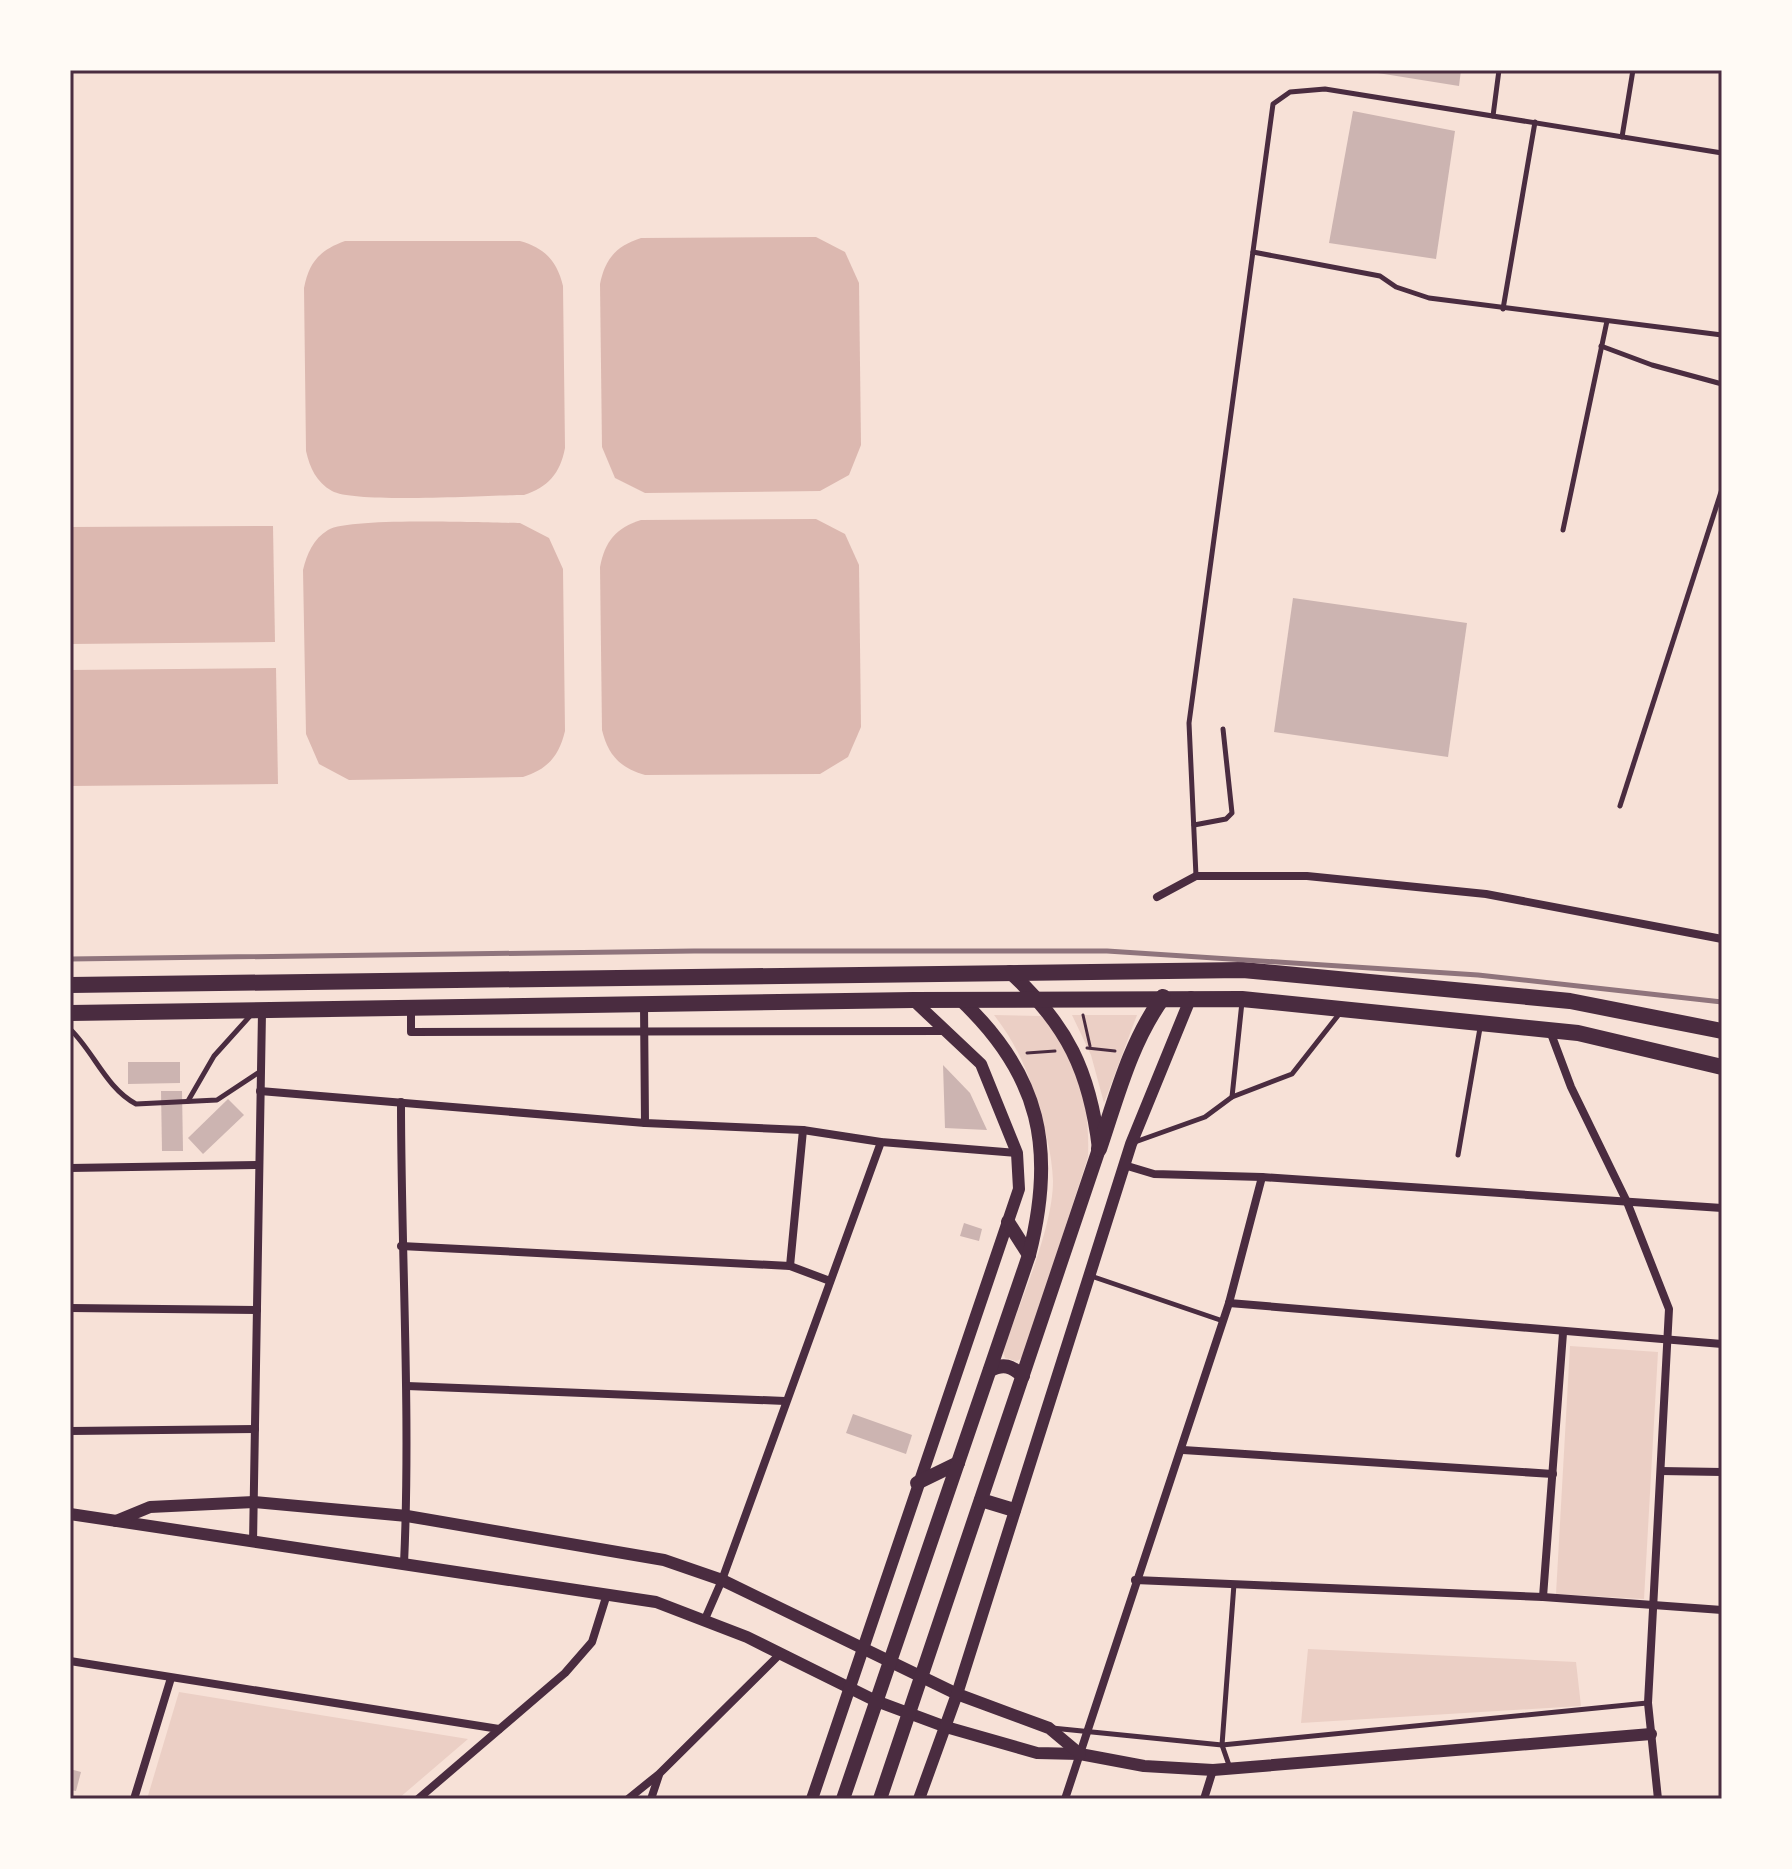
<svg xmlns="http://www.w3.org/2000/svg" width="1792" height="1869" font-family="'PT Sans',sans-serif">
  <rect width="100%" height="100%" fill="#f7e1d7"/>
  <!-- green -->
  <g fill="#ebcfc5">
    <path d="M994 1015 1041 1016C1079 1055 1090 1103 1088 1157L1023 1358 1016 1361 1005 1358 1003 1351C1019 1304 1053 1229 1053 1181 1052 1153 1045 1129 1037 1103 1028 1070 1015 1042 994 1015Z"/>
    <polygon points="1072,1015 1137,1015 1104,1103 1091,1055"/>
    <polygon points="1570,1346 1658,1352 1644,1599 1556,1594"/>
    <polygon points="1308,1649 1576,1662 1581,1706 1301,1723"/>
    <polygon points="179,1692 468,1739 398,1799 147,1799"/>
  </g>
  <!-- water -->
  <g fill="#dcb8b0">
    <path d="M816 237 845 252 859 283 861 445 849 475 820 491 645 493 615 478 602 447 600 284C605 259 616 246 641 238Z"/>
    <path d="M345 241H520C545 248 557 261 563 286L565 448C560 474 548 487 524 495 489 495 355 504 332 491 316 482 310 468 306 451L304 288C309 262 320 250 345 241Z"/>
    <path d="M816 519 845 534 859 565 861 727 848 757 820 774 645 775C620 768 608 755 602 730L600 567C605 541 616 528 641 520Z"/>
    <path d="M520 523 549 538 563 569 565 731C559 756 548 769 523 777L349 780 319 764 306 734 303 570C307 554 313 539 328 530 351 517 486 523 520 523Z"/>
    <polygon points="273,526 275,642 70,644 70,527"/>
    <polygon points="276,668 278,784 70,786 70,670"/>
  </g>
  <!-- building -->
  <g fill="#ccb4b1">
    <polygon points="1359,70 1461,70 1459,86"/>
    <polygon points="1353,111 1455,131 1436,259 1329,243"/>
    <polygon points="1293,598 1467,623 1448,757 1274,732"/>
    <polygon points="128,1062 180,1062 180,1083 128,1084"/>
    <polygon points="943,1065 970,1093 987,1130 945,1128"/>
    <polygon points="161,1091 182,1091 183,1151 162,1151"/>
    <polygon points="228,1099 244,1115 203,1154 188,1138"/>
    <polygon points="964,1223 982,1229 979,1241 960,1236"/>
    <polygon points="853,1414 912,1435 906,1454 846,1433"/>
    <polygon points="70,1769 81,1772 76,1791 70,1790"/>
  </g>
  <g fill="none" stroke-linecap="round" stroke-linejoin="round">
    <!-- path -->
    <g stroke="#4a2c40" stroke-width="3">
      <polyline points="1083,1015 1090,1046"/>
      <polyline points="1087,1048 1115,1051"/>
      <polyline points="1027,1053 1055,1051"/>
    </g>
    <!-- service -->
    <g stroke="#4a2c40" stroke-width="5">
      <polyline points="1493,116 1499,70"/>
      <polyline points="1622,137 1633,70"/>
      <polyline points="1253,252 1380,276 1396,287 1429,298 1722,335"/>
      <polyline points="1503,309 1535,122"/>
      <polyline points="1601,346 1652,365 1722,384"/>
      <polyline points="1563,530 1607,321"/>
      <polyline points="1620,806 1722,489"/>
      <polyline points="1194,825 1226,819 1232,813 1223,729"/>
      <polyline points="1196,876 1189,723 1273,104 1290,92 1325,89 1722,153"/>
      <path d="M70 1029C94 1052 106 1088 136 1104L217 1100 261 1071"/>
      <polyline points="1232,1097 1242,1002"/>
      <polyline points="188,1101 214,1056 250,1016"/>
      <polyline points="1135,1142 1205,1117 1232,1097 1292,1074 1340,1013"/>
      <polyline points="1458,1155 1480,1028"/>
      <polyline points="1091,1276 1223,1321"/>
      <polyline points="1052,1728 1222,1745 1647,1703"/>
      <polyline points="1230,1768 1222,1745 1234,1584"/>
    </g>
    <!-- minor -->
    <g stroke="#4a2c40" stroke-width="8">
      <polyline points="1157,897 1196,876 1307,876 1486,894 1722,939"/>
      <polyline points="644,1005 645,1123"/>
      <polyline points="411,1009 411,1032 946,1031"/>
      <polyline points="1550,1031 1571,1087 1627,1202 1669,1309 1648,1703 1658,1799"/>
      <polyline points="260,1091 645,1123 803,1130 881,1142 1017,1153"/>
      <path d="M401 1102C401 1256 411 1410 404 1564"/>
      <polyline points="1124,1165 1154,1174 1262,1177 1722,1208"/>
      <polyline points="70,1168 259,1165"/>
      <polyline points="401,1246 790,1266 830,1281"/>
      <polyline points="790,1266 803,1130"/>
      <polyline points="1229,1303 1722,1344"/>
      <polyline points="70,1308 257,1310"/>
      <polyline points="407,1386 785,1401"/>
      <polyline points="70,1431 255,1429"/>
      <polyline points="1183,1450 1553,1474"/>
      <polyline points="1661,1471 1722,1472"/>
      <polyline points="253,1543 262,1012"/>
      <polyline points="1135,1580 1543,1597 1722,1610"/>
      <polyline points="1543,1597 1563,1333"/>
      <polyline points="705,1619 722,1580 881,1142"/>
      <polyline points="70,1661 499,1729"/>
      <polyline points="134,1799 171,1678"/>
      <polyline points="418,1799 565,1673 592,1642 607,1594"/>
      <polyline points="628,1799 659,1774 779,1655"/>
      <polyline points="651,1799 659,1775"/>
      <polyline points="1065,1799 1229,1303 1262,1177"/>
      <polyline points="1204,1799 1213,1770"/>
    </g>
    <!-- tertiary -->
    <g stroke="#4a2c40" stroke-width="12">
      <polyline points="70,1514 656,1602 747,1637 876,1701 946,1727 1037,1753 1080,1754 1144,1766 1213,1770 1651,1734"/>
      <polyline points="116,1521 150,1507 254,1502 407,1516 664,1560 722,1580 957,1694 1049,1728 1080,1754"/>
      <polyline points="812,1799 1019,1189 1017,1153 981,1064 913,1000"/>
      <polyline points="919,1799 957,1694 1131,1144 1191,997"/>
    </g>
    <!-- secondary -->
    <g stroke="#4a2c40" stroke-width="14">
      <polyline points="1008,1222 1029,1255"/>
      <path d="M990 1370C1004 1363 1011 1366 1023 1376"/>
      <polyline points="917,1483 958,1463"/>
      <polyline points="981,1500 1014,1510"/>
      <path d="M843 1799 1029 1255C1056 1150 1041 1075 960 999"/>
      <path d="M880 1799 1099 1149C1090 1071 1067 1025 1010 972"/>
    </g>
    <!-- trunk -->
    <g stroke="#4a2c40" stroke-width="16">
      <polyline points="70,985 1243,970 1570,1001 1722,1031"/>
      <polyline points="70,1013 913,1000 1242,999 1578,1033 1722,1067"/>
      <path d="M1099 1149C1117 1096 1130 1043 1163 997"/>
    </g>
    <!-- rail -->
    <polyline stroke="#8f747c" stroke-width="5" points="70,959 694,951 1107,951 1478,975 1722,1002"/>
  </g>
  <!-- border -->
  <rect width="1792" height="1869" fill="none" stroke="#fffaf5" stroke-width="144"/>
  <rect x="72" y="72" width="1648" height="1725" fill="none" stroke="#4a2c40" stroke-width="3"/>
</svg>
